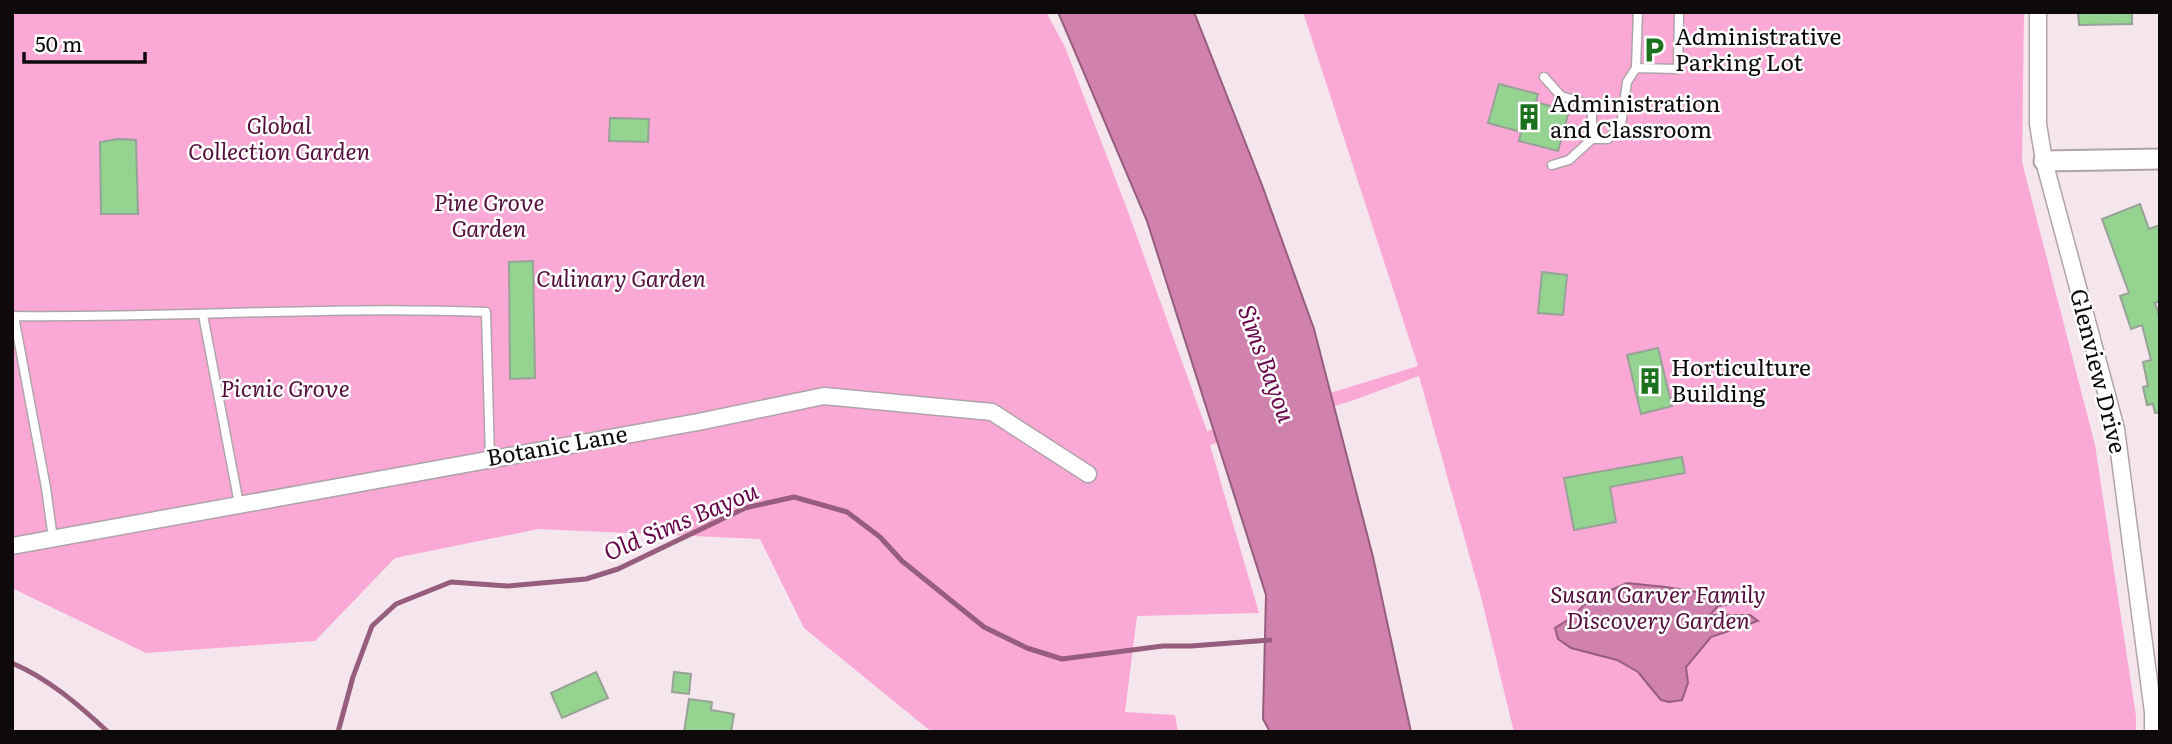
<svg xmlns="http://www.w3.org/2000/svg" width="2172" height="744" font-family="Literata,serif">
  <rect width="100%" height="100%" fill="#f5e6ed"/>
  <!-- green -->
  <polygon fill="#faa8d5" points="12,12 1046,12 1065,47 1127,209 1207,431 1418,366 1303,12 2024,12 2022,162 2095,445 2136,716 2136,732 1514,732 1481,597 1419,376 1354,400 1210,445 1259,613 1137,616 1125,712 1175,715 1178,732 940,732 928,729 804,628 760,539 539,529 395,558 315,641 146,653 12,588"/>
  <!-- water -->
  <g fill="#d081ad" stroke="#965d7d" stroke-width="2">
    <polygon points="1058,12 1194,12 1262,185 1314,329 1373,557 1411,732 1270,732 1263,719 1266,595 1147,221"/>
    <path d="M1627 583C1665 587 1703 590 1739 603L1718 606 1710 615H1750L1758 621 1711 637 1686 667 1688 683 1682 700 1669 702 1661 700 1638 672 1617 660 1571 648 1558 639 1555 628 1571 618 1590 599Z"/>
  </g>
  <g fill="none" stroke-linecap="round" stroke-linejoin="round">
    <!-- stream -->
    <g stroke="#965d7d" stroke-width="5">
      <path d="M12 663C49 679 79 705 108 732"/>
      <polyline points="338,732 353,677 372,626 396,604 451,582 507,586 586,579 618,569 745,508 794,497 847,512 880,537 902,561 984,627 1027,648 1062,659 1163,646 1191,646 1270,640"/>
    </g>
  </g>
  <!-- building -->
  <g fill="#94d390" stroke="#98a297" stroke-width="2">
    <polygon points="2078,12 2132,12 2132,24 2079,25"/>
    <polygon points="1499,84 1538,94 1536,102 1569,111 1558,151 1519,141 1521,132 1488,123"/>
    <polygon points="610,118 649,119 648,142 609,141"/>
    <polygon points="118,139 136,140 138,214 101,214 100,142"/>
    <polygon points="2140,204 2149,229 2160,225 2160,301 2155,303 2160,319 2160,412 2155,413 2153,404 2147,405 2143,387 2148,386 2143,362 2151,360 2142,325 2131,329 2120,296 2129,293 2102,219"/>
    <polygon points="533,261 535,378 510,379 509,262"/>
    <polygon points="1542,272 1567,275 1563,315 1538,313"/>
    <polygon points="1658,348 1672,406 1641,414 1627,355"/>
    <polygon points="1682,457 1685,473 1610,487 1616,522 1574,530 1564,478"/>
    <polygon points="596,672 608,698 562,718 551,693"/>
    <polygon points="674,672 691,674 689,694 672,692"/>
    <polygon points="689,699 712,702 711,710 734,714 731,732 684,732"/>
  </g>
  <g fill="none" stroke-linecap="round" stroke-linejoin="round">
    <defs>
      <g id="service">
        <polyline points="1636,68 1638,12"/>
        <polyline points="1544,77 1561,96 1592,105 1592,139"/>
        <polyline points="1552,165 1569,160 1592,139 1608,139 1621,125 1627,82 1636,68 1678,69 1679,12"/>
        <polyline points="203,315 239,504"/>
        <path d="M53 539 46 488 14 316C171 318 329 306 486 312L490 458"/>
      </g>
      <g id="minor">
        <polyline points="2038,12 2038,124 2044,161 2116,429 2153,712 2153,732"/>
        <polyline points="12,546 698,422 824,396 992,412 1088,474"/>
      </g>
      <polyline id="tertiary" points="2044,161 2160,159"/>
    </defs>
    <!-- service casing -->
    <use href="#service" stroke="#b1a3aa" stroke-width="11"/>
    <!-- minor casing -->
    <use href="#minor" stroke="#b1a3aa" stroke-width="19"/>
    <!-- tertiary casing -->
    <use href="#tertiary" stroke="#b1a3aa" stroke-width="23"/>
    <!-- service -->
    <use href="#service" stroke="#fff" stroke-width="8"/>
    <!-- minor -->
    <use href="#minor" stroke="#fff" stroke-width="16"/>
    <!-- tertiary -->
    <use href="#tertiary" stroke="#fff" stroke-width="19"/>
  </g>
  <!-- icons -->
  <defs>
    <symbol id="parking-bare" viewBox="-9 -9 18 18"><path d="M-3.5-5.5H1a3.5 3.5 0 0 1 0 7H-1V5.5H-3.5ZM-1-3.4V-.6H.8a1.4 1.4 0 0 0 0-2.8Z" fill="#1c721c" stroke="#fff" stroke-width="2.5" paint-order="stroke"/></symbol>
    <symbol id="building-bare" viewBox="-9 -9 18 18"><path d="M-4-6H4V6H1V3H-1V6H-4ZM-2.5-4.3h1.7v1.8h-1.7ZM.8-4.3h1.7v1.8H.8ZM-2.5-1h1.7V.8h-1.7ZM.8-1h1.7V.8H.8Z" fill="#1c721c" stroke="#fff" stroke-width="2.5" paint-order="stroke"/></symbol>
  </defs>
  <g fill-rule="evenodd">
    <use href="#parking-bare" x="1635" y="31" width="38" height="38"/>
    <use href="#building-bare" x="1510" y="98" width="38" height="38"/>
    <use href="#building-bare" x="1631" y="362" width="38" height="38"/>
  </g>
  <g text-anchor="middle" stroke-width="5" stroke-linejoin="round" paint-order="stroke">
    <!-- poi labels -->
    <g font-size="23" fill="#0e0a0c" stroke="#fff" text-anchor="start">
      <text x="1675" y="45">Administrative<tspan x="1675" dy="26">Parking Lot</tspan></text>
      <text x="1550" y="112">Administration<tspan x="1550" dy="26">and Classroom</tspan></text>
      <text x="1671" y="376">Horticulture<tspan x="1671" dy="26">Building</tspan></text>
    </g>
    <!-- park labels -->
    <g font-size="23" font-style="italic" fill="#550e3c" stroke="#fff">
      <text x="279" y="134">Global<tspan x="279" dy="26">Collection Garden</tspan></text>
      <text x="489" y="211">Pine Grove<tspan x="489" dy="26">Garden</tspan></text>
      <text x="621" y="287">Culinary Garden</text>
      <text x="285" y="397">Picnic Grove</text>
      <text x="1658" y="603">Susan Garver Family<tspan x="1658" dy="26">Discovery Garden</tspan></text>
    </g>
    <!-- street labels -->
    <g font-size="23" fill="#0e0a0c" stroke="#fff">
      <text transform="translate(2098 371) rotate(76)" y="8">Glenview Drive</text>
      <text transform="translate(557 446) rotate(-10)" y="8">Botanic Lane</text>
    </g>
    <!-- water labels -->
    <g font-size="24" font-style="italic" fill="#69064a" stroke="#fff">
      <text transform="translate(1266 364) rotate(70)" y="8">Sims Bayou</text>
      <text transform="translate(681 522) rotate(-23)" y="8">Old Sims Bayou</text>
    </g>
  </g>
  <!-- border -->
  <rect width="2172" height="744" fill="none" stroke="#0e0a0c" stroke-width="28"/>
  <!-- scale -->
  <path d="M24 52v10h121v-10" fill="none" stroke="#0e0a0c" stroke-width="3.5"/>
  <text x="35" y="52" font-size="21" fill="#0e0a0c" stroke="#ffffff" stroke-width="5" paint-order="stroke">50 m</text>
</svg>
